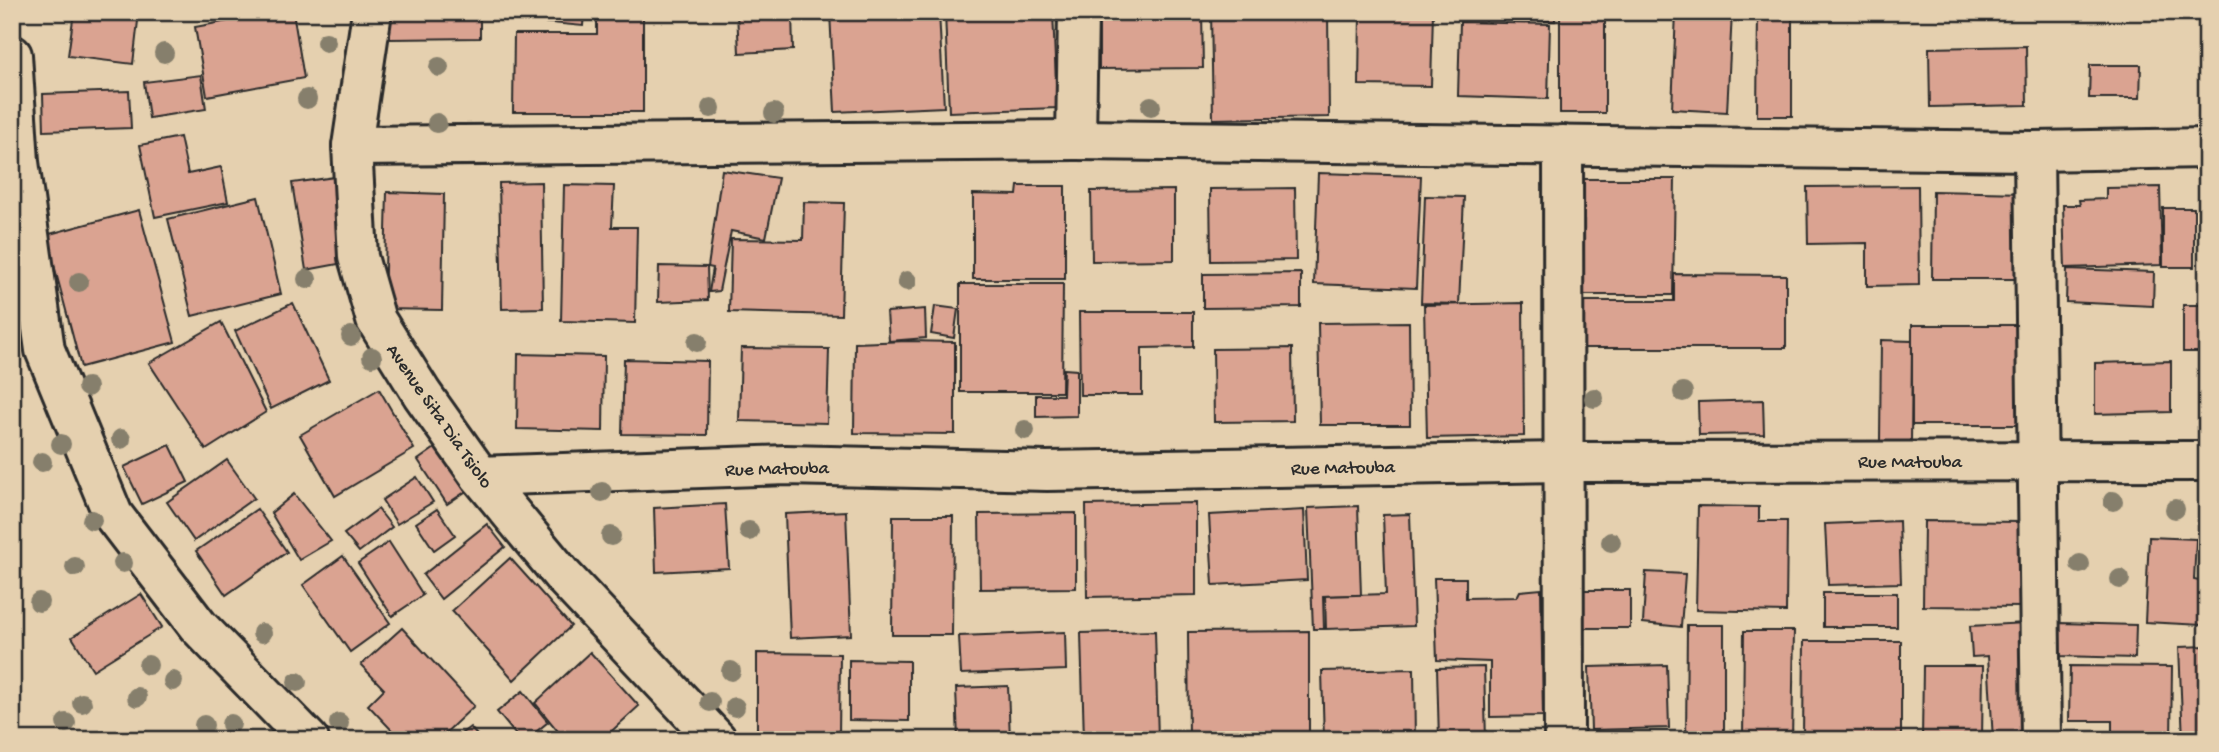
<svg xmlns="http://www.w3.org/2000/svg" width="2219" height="752" font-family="'Gochi Hand',sans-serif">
  <rect width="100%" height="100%" fill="#e5d0af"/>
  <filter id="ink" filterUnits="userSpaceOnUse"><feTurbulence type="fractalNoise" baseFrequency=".0143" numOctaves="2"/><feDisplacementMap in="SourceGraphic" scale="14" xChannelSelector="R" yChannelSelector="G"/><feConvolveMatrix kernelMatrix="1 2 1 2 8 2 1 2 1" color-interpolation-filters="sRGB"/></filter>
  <g filter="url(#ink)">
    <!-- building -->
    <g fill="#daa391" stroke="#2b2b2b" stroke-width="2">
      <polygon points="74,12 139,12 133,64 68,56"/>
      <polygon points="277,12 293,12 304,78 207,96 195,27"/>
      <polygon points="390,12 480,12 480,38 390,39"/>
      <polygon points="487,12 584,12 583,26 486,17"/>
      <polygon points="597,12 643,12 643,112 513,112 514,34 597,34"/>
      <polygon points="737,12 792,12 793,50 739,53"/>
      <polygon points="830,12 939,12 944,107 835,112"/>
      <polygon points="945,12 1053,12 1057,108 949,112"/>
      <polygon points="1099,12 1202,12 1203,68 1099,69"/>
      <polygon points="1211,12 1328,12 1329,117 1213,119"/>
      <polygon points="1360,12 1433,12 1431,86 1359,85"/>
      <polygon points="1455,12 1555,12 1555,21 1455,18"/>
      <rect x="1560" y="12" width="45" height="101"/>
      <polygon points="1676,12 1732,12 1727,112 1672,109"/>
      <polygon points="1758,12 1792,12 1792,116 1757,116"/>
      <polygon points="1460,22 1550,24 1548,99 1458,96"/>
      <polygon points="2026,46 2027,105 1930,107 1929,48"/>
      <polygon points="2090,65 2141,65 2140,98 2089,98"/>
      <polygon points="201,75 206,109 149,118 144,82"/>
      <polygon points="129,91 131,128 44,131 43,94"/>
      <polygon points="180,137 188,174 221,167 228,202 155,217 140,145"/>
      <polygon points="722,170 778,178 766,238 731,231 719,291 709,292 713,268 708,267"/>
      <polygon points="1318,173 1421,176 1416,288 1314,284"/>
      <polygon points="335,177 349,262 306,270 292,183"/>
      <polygon points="1577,179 1675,179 1673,295 1577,295"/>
      <polygon points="541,182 543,308 502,309 499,183"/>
      <polygon points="564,185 614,186 612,227 637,227 635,323 561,321"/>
      <polygon points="1018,186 1065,186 1065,279 973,279 973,194 1017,195"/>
      <polygon points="1918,186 1919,285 1867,286 1867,243 1808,244 1807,187"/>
      <polygon points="2160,187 2162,265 2065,268 2063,205 2080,205 2079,200 2106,199 2106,188"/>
      <polygon points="1295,188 1296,260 1211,261 1210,189"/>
      <polygon points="1174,190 1174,260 1092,261 1091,191"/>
      <polygon points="1933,191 2025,193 2024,279 1932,279"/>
      <polygon points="387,192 444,194 442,310 384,309"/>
      <polygon points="1425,196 1464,197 1459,304 1421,303"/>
      <polygon points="258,197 281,294 192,316 168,219"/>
      <polygon points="804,202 844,203 841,315 729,312 731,239 803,240"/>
      <rect x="2163" y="208" width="31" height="59"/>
      <polygon points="139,210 175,342 81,367 46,235"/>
      <polygon points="659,266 707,267 708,300 658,302"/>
      <polygon points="2067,269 2154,272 2153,306 2066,302"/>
      <polygon points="1301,273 1301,307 1203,308 1203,274"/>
      <polygon points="1674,274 1786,275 1786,348 1573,348 1573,301 1674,301"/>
      <polygon points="960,284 1063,284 1062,392 960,392"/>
      <polygon points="293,303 329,380 271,409 235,331"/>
      <polygon points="1523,303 1524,436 1427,438 1424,305"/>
      <rect x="2183" y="305" width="24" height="47"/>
      <polygon points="935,306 958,309 954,338 931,334"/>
      <polygon points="925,309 926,338 889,341 887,312"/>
      <polygon points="1079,312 1193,312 1193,347 1142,348 1142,395 1080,395"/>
      <polygon points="221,322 266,412 206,450 149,363"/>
      <polygon points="1409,322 1410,425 1320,425 1318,323"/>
      <polygon points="1912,325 2021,325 2022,425 1912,425"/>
      <polygon points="1881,340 1912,341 1911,442 1880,441"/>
      <polygon points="908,341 955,342 955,434 854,433 855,343"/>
      <polygon points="741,348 829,349 827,423 739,421"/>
      <polygon points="1292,348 1293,421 1214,422 1213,349"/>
      <polygon points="518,354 604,356 603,431 517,429"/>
      <polygon points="624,359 708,361 707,435 622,434"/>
      <polygon points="2171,361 2171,412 2095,414 2095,363"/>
      <polygon points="1064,369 1077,370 1077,416 1036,417 1036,395 1063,395"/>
      <polygon points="379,389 414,449 335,496 300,435"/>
      <polygon points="1763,400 1764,434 1699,435 1698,402"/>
      <polygon points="2200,405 2207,405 2207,436 2201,436"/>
      <polygon points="170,445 188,482 142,504 124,467"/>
      <polygon points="438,446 468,490 447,504 418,460"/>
      <polygon points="227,460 254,498 194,541 167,502"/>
      <polygon points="417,477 433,502 397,524 382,500"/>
      <polygon points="294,494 331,541 299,560 271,513"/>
      <polygon points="1196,503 1196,595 1087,597 1086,505"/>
      <polygon points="725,504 729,568 656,572 654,508"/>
      <polygon points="1358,506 1361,595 1323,596 1324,629 1313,629 1308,508"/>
      <polygon points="1698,506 1759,507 1759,521 1787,521 1786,612 1696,610"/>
      <polygon points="257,509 287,552 226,595 196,551"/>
      <polygon points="378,509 392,527 359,552 344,534"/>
      <polygon points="437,509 455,535 434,550 416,523"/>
      <polygon points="1304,510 1307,580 1213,585 1209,515"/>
      <polygon points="846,511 851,635 790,638 785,514"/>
      <polygon points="1076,513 1076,588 980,589 979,514"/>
      <polygon points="1410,514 1414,626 1326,629 1325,596 1386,594 1383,515"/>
      <polygon points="893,516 953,516 952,635 892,635"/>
      <polygon points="1899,521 1901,583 1828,585 1825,524"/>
      <polygon points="1924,521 2022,522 2021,607 1923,606"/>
      <polygon points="487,524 505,547 441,599 423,575"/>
      <polygon points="2149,537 2196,539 2194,580 2204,582 2202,625 2145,622"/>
      <polygon points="389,542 423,595 392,616 358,563"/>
      <polygon points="343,556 390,623 350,652 303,585"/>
      <polygon points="510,558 571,626 514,680 452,611"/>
      <polygon points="1646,572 1685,574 1681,627 1643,623"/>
      <polygon points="1434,578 1466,578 1466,598 1517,597 1520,591 1541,589 1543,716 1490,717 1490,662 1437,660"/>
      <rect x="1569" y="590" width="61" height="38"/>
      <rect x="1823" y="593" width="74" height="34"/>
      <polygon points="141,594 162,627 93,670 72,637"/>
      <polygon points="2026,623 2033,740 1993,740 1988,656 1972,657 1970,626"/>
      <polygon points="2060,623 2136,625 2135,658 2059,656"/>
      <polygon points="1687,625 1724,625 1724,740 1686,740"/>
      <polygon points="402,628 474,706 438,740 401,740 368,705 384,689 361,665"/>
      <polygon points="1155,631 1158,740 1084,740 1081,633"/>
      <polygon points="1309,631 1309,740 1189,740 1188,632"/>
      <polygon points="1744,631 1794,631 1792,740 1743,740"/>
      <polygon points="1065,632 1066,670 961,674 959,636"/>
      <polygon points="1804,641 1901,641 1901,735 1803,736"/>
      <polygon points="2207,646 2207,740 2183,740 2179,647"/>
      <polygon points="590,652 639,706 602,740 565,740 535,703"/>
      <polygon points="757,653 840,654 839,735 757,734"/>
      <polygon points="849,660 909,661 909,721 849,720"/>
      <polygon points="1667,665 1669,728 1591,730 1589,667"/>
      <polygon points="1923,666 1983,666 1982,740 1922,740"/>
      <polygon points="2070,666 2172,667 2171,740 2112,740 2112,721 2069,721"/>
      <polygon points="1484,667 1486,740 1439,740 1437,668"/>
      <polygon points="1414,669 1415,740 1324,740 1322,671"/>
      <polygon points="1008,686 1010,740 958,740 956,688"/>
      <polygon points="523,691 548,722 526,740 520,740 497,712"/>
      <polygon points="470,727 481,740 453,740"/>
    </g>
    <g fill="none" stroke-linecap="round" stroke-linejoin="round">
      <defs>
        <g id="street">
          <polyline points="372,12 352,146 358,257 376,320 422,394 480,476 562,575 717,740"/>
          <polyline points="12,55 19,162 45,350 113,515 198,626 309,740"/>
          <polyline points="1076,140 1078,12"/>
          <polyline points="1563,145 1564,740"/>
          <polyline points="352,146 1076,140 2034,151 2207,148"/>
          <polyline points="2034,151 2041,740"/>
          <polyline points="480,476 786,465 1047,471 1563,462 2207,461"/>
        </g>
      </defs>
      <!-- street casing -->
      <use href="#street" stroke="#2b2b2b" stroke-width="44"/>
      <!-- street -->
      <use href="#street" stroke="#e5d0af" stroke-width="38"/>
    </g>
    <!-- trees -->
    <g fill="#867f6c">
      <circle cx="326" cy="42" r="10"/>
      <circle cx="164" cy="53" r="10"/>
      <circle cx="439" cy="67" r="10"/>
      <circle cx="307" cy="99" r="10"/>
      <circle cx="1151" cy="106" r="10"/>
      <circle cx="711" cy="108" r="10"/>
      <circle cx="774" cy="113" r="10"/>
      <circle cx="437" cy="123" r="10"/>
      <circle cx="307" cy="279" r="10"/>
      <circle cx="907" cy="281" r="10"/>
      <circle cx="79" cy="282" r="10"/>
      <circle cx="351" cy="336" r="10"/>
      <circle cx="697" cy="342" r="10"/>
      <circle cx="372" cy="357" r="10"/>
      <circle cx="87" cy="387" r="10"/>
      <circle cx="1683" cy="392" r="10"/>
      <circle cx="1594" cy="398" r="10"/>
      <circle cx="1025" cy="430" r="10"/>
      <circle cx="121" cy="439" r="10"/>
      <circle cx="61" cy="444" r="10"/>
      <circle cx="42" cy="462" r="10"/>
      <circle cx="602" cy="492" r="10"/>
      <circle cx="2113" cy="501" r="10"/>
      <circle cx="2175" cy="509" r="10"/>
      <circle cx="92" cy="520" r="10"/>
      <circle cx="749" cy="531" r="10"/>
      <circle cx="611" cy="536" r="10"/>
      <circle cx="1611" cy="542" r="10"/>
      <circle cx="123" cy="563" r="10"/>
      <circle cx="2080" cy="564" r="10"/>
      <circle cx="75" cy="567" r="10"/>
      <circle cx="2120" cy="579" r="10"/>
      <circle cx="39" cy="602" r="10"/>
      <circle cx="262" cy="633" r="10"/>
      <circle cx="148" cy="665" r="10"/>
      <circle cx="731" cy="671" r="10"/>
      <circle cx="173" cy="681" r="10"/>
      <circle cx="297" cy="682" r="10"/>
      <circle cx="137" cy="697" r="10"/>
      <circle cx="710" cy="702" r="10"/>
      <circle cx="82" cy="703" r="10"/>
      <circle cx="735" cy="707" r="10"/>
      <circle cx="66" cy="723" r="10"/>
      <circle cx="339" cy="723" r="10"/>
      <circle cx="231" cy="724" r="10"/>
      <circle cx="204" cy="725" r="10"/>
    </g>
  </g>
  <g text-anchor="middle" stroke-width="5" stroke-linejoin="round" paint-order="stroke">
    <!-- street labels -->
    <g font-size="19" fill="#2b2b2b" stroke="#e5d0af">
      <text transform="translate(441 415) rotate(55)" y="7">Avenue Sita Dia Tsiolo</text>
      <text x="1910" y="467">Rue Matouba</text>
      <text transform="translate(1343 466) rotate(-1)" y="7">Rue Matouba</text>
      <text transform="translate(777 467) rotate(-1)" y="7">Rue Matouba</text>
    </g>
  </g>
  <!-- margin -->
  <rect width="2219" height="752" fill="none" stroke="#e5d0af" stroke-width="42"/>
  <rect x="21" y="21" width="2177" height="710" fill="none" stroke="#2b2b2b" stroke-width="2.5" filter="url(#ink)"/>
</svg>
